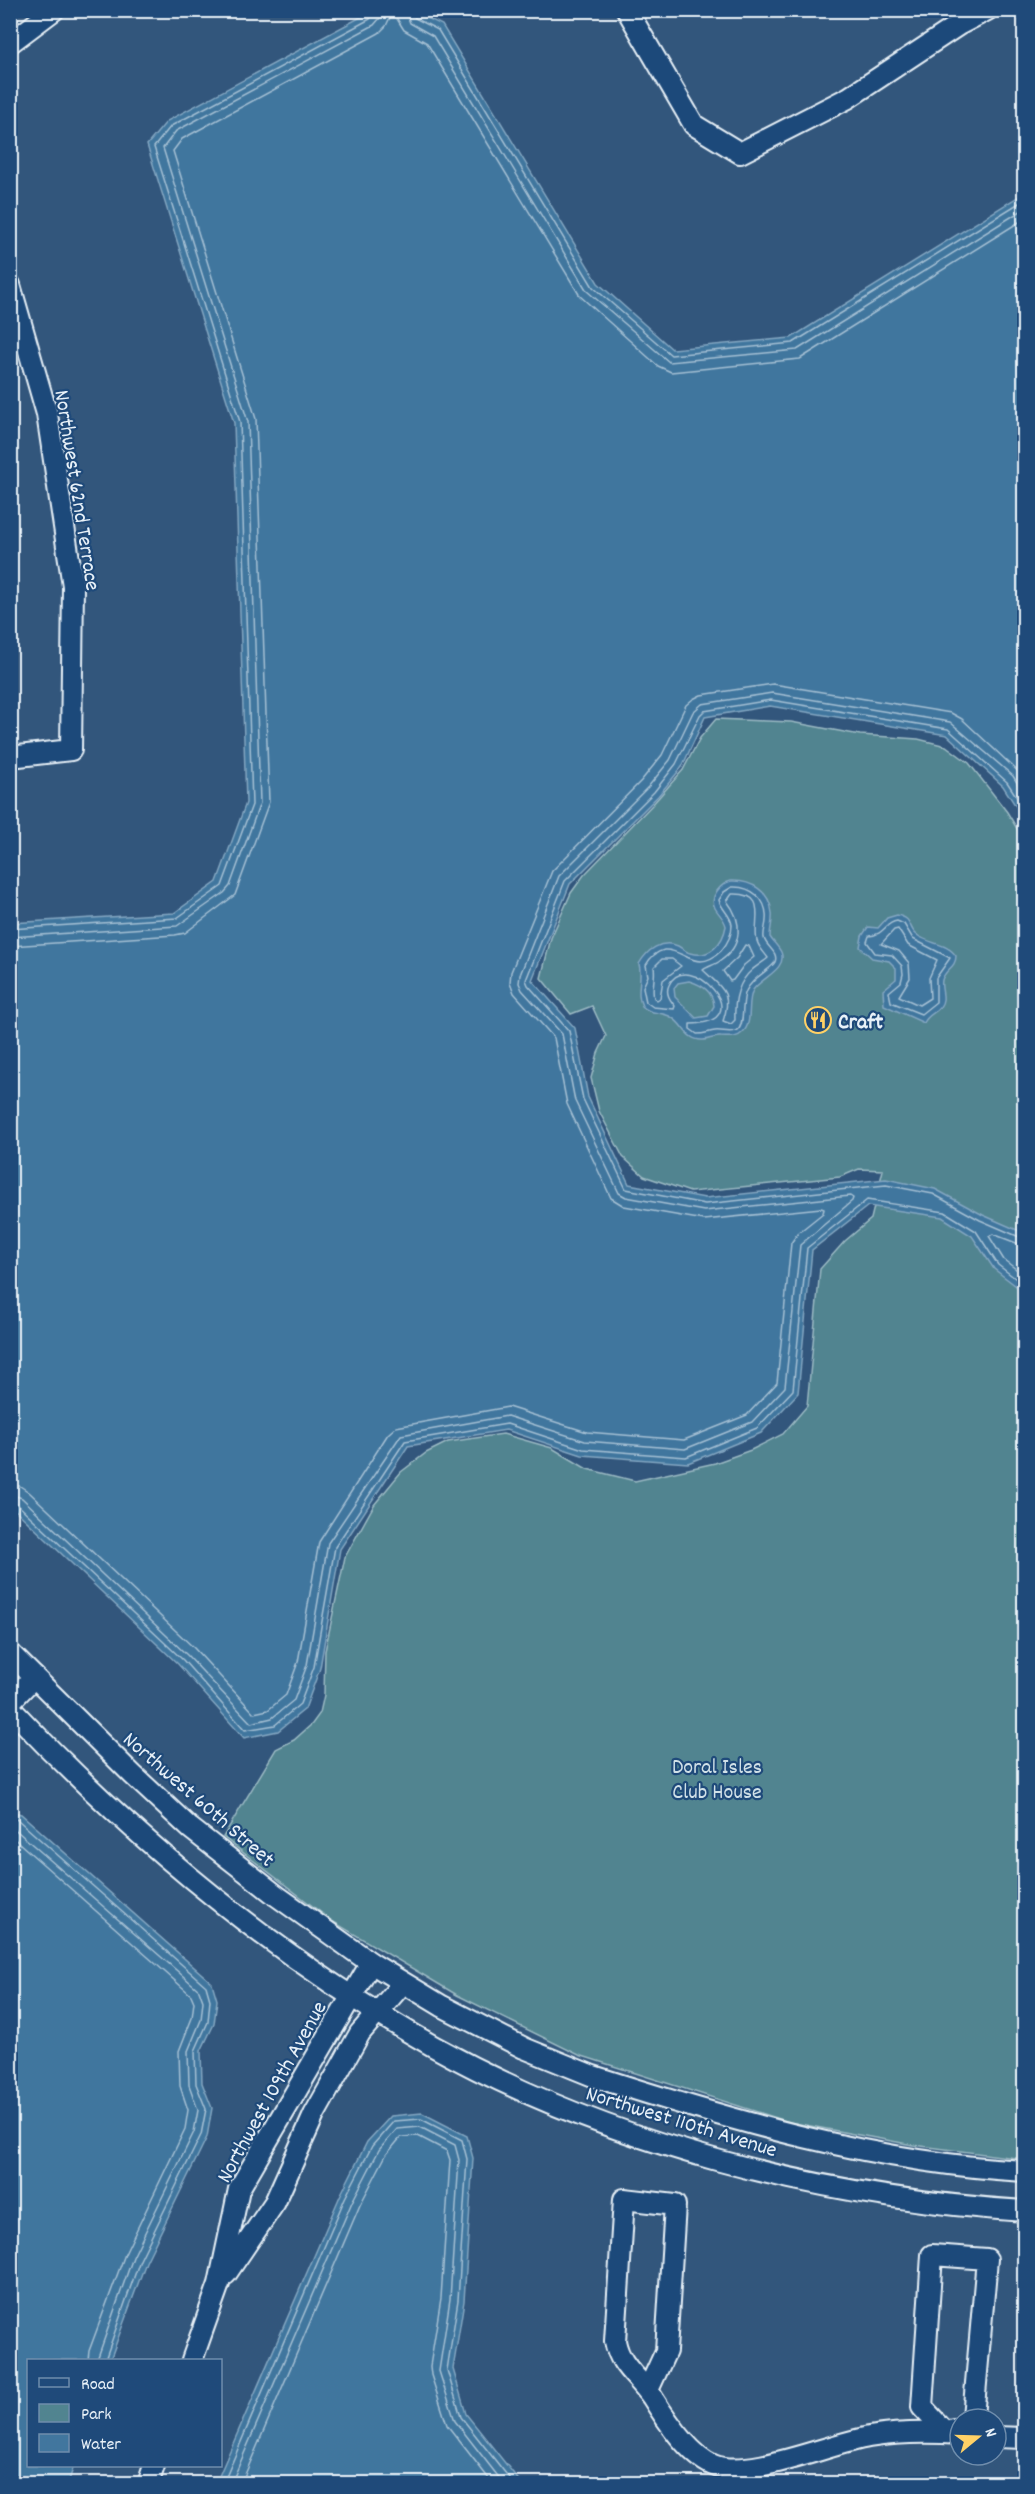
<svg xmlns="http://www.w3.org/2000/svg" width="1035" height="2494" font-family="Dekko,sans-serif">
  <rect width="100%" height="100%" fill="#32567c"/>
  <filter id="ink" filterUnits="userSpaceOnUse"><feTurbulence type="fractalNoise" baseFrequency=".0167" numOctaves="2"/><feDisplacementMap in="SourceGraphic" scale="12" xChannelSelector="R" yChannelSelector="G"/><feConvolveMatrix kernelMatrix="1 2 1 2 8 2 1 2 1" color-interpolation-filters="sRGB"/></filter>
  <g filter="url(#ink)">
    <!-- green -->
    <polygon fill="#518490" stroke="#9cbac4" stroke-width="1.5" points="716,719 791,722 860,735 918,739 946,746 969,763 1007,812 1024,840 1024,2159 913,2145 789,2122 579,2055 457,1995 332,1921 223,1837 276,1749 294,1740 312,1724 320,1713 324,1695 325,1651 345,1557 374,1505 401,1472 426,1453 448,1442 503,1434 552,1448 587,1469 635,1481 715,1463 751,1450 783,1434 807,1406 820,1269 845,1241 871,1219 883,1170 859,1169 840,1177 690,1192 644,1176 623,1157 599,1111 591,1078 598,1053 606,1036 592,1006 571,1014 541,978 551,938 571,893 584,875 652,805 683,770 700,738"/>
    <!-- water -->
    <g fill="#41769e" stroke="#84a7c2" stroke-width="1.5" fill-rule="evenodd">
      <polygon points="372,11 413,11 442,25 598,283 672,349 791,338 1024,193 1024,819 1003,786 947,735 770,706 705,717 682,767 658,796 570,884 532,980 575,1028 588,1097 629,1184 705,1198 886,1179 935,1189 983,1215 1024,1233 1024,1292 994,1269 972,1236 942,1217 868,1206 812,1250 798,1393 761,1433 688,1463 582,1455 506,1430 408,1446 340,1549 320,1668 305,1709 278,1731 244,1738 178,1664 11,1506 11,923 174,913 217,882 246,803 234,423 147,145 167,121"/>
      <path d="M731 881C751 880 770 891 772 913 773 921 770 929 770 937 773 942 778 946 781 952 788 969 761 978 753 990 746 1003 754 1023 742 1033 736 1039 729 1037 721 1037 714 1036 709 1040 703 1040 686 1041 684 1024 671 1017 661 1011 650 1015 642 1006 635 992 643 979 639 964 647 950 661 939 678 946 682 948 686 952 690 953 710 959 723 943 726 926 724 918 719 915 715 908 709 897 720 884 731 881ZM689 981C702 985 713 991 714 1006L708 1016 696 1018 675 997 674 988 678 983Z"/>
      <path d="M897 915C914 919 907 927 917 935 929 944 948 943 956 956 956 968 945 969 942 980 940 990 947 998 940 1007 935 1014 928 1014 924 1023L884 1005 883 990 896 979V968L889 961 872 958 860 947 862 936 868 927 878 928 887 918Z"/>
      <polygon points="10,1811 21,1814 212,1983 217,2000 214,2024 201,2051 202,2083 212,2108 207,2137 146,2262 110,2360 28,2360 28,2466 74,2466 68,2483 11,2483"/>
      <polygon points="422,2113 467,2136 473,2158 464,2301 453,2369 466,2414 521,2483 216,2483 340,2196 367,2142 391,2116"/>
    </g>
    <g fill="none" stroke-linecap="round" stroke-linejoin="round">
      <!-- shore -->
      <g stroke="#a5c0d4" stroke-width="1.5">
        <polyline points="405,10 410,23 433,36 587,291 669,362 797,350 1024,209"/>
        <polyline points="412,10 415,18 438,30 593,287 671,355 793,343 1024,200"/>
        <polyline points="1024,808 1007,782 948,729 771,700 704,711 700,715 676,764 654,792 565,881 526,980 528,985 569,1031 583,1099 626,1189 705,1204 886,1185 933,1194 980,1220 1024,1239"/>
        <path d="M732 887C751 886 768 899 766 920 766 926 763 932 764 938 766 947 779 952 775 962 771 970 753 976 746 991 741 1001 745 1024 738 1030 731 1034 722 1030 715 1031 708 1032 704 1034 697 1034L690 1029V1024C763 1023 686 946 669 985 665 993 670 1000 675 1006L674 1009 653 1007 646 1002 643 987 648 976 646 965C650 958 655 952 664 950 684 948 696 975 721 951 727 944 732 934 732 925 731 915 721 909 719 900L724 892Z"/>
        <path d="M732 894C770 892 752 922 757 941 759 948 764 952 768 958 764 962 757 965 752 970 737 983 734 1002 735 1020L731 1024 723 1021C733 992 722 988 703 970 708 966 715 965 720 961 743 946 743 921 727 901Z"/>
        <path d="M897 921 904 924 913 939 950 958 936 978V1002L921 1014 891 1002 889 992 901 982 903 974 902 966 892 955 875 953 867 942 869 936C886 934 884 923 897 921Z"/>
        <polyline points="10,929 177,918 222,886 252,805 240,422 154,147 171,126 370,19 374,10"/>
        <polygon points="898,929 908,945 937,960 929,978 930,998 919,1005 899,996 910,978 909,963 899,951 881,944 894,930"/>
        <polyline points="10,937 177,926 224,893 230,886 260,803 248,422 163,148 176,131 374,25 380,18 381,10"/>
        <polygon points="745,945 749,946 754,957 744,965 733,980 730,981 723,971 737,958"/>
        <polyline points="10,946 175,935 185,933 235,895 269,802 256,419 173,151 182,139 379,33 386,26 391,15 394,14 404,30 427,43 580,296 658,366 671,372 800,359 1024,219"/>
        <path d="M662 959H672L681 966 663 980 660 998 657 1000 654 998C651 987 656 978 654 967Z"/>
        <polyline points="1024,1246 993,1234 989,1236 1004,1260 1024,1275"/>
        <polyline points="10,1485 20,1486 29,1492 194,1648 254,1713 268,1710 286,1695 298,1662 319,1542 388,1434 396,1427 508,1407 587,1432 684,1440 747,1415 777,1383 791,1243 798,1233 823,1213 824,1209 821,1208 704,1220 624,1206 611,1198 567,1104 554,1038 514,993 510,982 511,972 552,871 641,781 662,755 686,705 693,699 701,695 773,684 951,713 962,719 1024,777"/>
        <polyline points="10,1494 22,1498 187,1655 251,1723 272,1718 294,1700 307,1665 328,1543 401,1435 507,1416 585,1441 685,1449 752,1422 785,1387 800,1245 852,1201 853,1198 850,1196 704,1211 626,1197 619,1193 575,1101 562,1034 522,990 519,983 520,975 559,876 648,787 670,760 693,712 702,704 772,693 950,722 1013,776 1024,794"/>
        <polyline points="10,1502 17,1504 183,1660 245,1730 275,1725 300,1704 314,1667 335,1547 405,1441 507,1424 583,1449 686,1457 757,1428 793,1390 807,1248 867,1200 945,1212 976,1231 998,1265 1024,1285"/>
        <polyline points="10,1817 18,1820 206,1986 210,2000 208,2022 195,2051 196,2084 206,2109 201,2135 140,2260 105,2360"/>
        <polyline points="10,1825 199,1990 203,2001 201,2020 188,2051 189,2085 198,2110 194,2132 133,2257 97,2360"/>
        <polyline points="10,1835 191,1995 194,2002 192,2018 179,2051 180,2086 188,2110 185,2129 125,2254 89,2351 88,2360"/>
        <polyline points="223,2484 345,2198 372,2146 394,2121 421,2119 462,2140 467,2159 458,2300 447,2370 461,2417 514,2484"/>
        <polyline points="231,2484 352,2202 379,2150 397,2129 420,2127 455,2145 459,2160 450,2299 439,2371 455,2421 504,2484"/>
        <polyline points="241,2484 360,2205 386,2155 401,2137 418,2136 447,2151 450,2160 441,2298 430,2366 431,2375 447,2425 493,2484"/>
      </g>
      <defs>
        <g id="street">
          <polyline points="627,10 694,125 740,153 848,98 960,24 987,10"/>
          <polyline points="10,43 54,10"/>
          <polyline points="10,285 47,414 73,586 71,750 10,757"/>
          <path d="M10 1653 133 1775 190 1828 277 1896 371 1963 442 2006 524 2048 593 2076C733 2121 876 2163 1024 2171"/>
          <polyline points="10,1702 34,1677"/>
          <path d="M10 1708C136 1841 274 1956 433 2046 611 2145 822 2198 1024 2211"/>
          <polyline points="226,2274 275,2202 314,2115 360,2033 403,1983"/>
          <polyline points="192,2360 219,2284 239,2189 371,1963"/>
          <path d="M648 2390 666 2351 675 2205 624 2199 615 2341C620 2367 638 2376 652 2397 665 2418 689 2455 713 2465 748 2480 828 2444 869 2437 899 2432 929 2432 960 2434"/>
          <polyline points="953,2429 946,2433 922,2407 932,2255 987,2259 973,2417 970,2419"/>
          <polyline points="996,2437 1024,2438"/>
          <polyline points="148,2484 154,2466"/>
        </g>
      </defs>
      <!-- street casing -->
      <use href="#street" stroke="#e8f1f8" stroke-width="24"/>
      <!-- street -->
      <use href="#street" stroke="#1f4a7a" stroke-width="20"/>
    </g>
  </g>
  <!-- icons -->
  <defs>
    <symbol id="restaurant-ring" viewBox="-11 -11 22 22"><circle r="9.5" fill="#1f4a7a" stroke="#ffd166" stroke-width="1.5"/><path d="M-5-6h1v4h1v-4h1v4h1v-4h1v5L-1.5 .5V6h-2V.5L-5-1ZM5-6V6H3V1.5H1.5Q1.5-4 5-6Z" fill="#ffd166"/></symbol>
  </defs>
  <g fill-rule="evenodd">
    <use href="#restaurant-ring" x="803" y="1005" width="30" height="30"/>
  </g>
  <g text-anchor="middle" stroke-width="4.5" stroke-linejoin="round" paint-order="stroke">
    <!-- street labels -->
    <g font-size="22" fill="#e8f1f8" stroke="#1f4a7a">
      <text transform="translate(79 490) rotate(81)" y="8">Northwest 62nd Terrace</text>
      <text transform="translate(200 1798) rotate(41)" y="8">Northwest 60th Street</text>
      <text transform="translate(270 2091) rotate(-61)" y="8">Northwest 109th Avenue</text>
      <text transform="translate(682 2120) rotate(17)" y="8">Northwest 110th Avenue</text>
    </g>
    <!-- poi labels -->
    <g font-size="22" font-weight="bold" fill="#e8f1f8" stroke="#1f4a7a" text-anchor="start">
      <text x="838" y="1028">Craft</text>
    </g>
    <!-- park labels -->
    <g font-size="22" fill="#d1e1e8" stroke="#1f4a7a">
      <text x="717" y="1773">Doral Isles<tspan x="717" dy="25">Club House</tspan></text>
    </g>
  </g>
  <!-- margin -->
  <rect width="1035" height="2494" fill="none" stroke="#1f4a7a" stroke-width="36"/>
  <rect x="18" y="18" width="999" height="2458" fill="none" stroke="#e8f1f8" stroke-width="2" filter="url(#ink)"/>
  <!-- legend -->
  <rect x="27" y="2359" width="195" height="108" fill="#1f4a7a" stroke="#6f8dac" stroke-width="1.5"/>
  <rect x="39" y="2378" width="30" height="9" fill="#1f4a7a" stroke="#6f8dac" stroke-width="1.5"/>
  <text x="81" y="2389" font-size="18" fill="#e8f1f8">Road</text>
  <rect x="39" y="2404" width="30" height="18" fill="#518490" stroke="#6f8dac" stroke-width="1.5"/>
  <text x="81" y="2419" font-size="18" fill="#e8f1f8">Park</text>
  <rect x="39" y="2434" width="30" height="18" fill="#41769e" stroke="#6f8dac" stroke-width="1.5"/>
  <text x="81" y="2449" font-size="18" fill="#e8f1f8">Water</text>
  <!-- north arrow -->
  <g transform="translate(978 2437) rotate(71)"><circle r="28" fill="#1f4a7a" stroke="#6f8dac" stroke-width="1.5"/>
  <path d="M0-4.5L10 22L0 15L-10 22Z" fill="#ffd166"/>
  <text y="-9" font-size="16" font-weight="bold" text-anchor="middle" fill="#e8f1f8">N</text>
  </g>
</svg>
